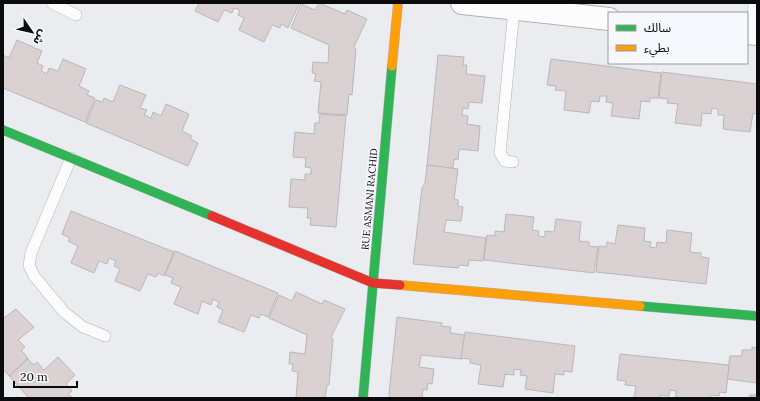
<svg xmlns="http://www.w3.org/2000/svg" width="760" height="401" font-family="Lora,'Noto Sans Arabic',serif">
  <rect width="100%" height="100%" fill="#ebecf0"/>
  <!-- building -->
  <g fill="#d9d1d2" stroke="#b8b8ba">
    <polygon points="199,3 297,3 299,4 288,28 281,24 280,28 272,25 264,42 239,30 244,18 238,15 240,10 234,8 232,13 224,10 218,22 195,11"/>
    <polygon points="319,3 345,14 347,10 367,19 354,47 356,49 352,95 349,94 347,115 318,113 321,82 314,81 316,74 312,73 313,62 328,63 329,45 291,28 301,4 315,10"/>
    <polygon points="17,40 42,51 37,63 43,66 41,71 47,74 49,68 58,71 63,59 86,69 79,86 89,91 87,95 95,98 85,122 3,88 3,55 9,58"/>
    <polygon points="438,55 464,57 463,65 467,65 466,74 485,76 482,103 469,102 468,109 463,108 462,115 468,116 467,124 480,126 478,151 459,149 458,160 454,159 453,168 427,166"/>
    <polygon points="551,59 661,73 658,98 650,98 650,102 641,101 639,119 611,116 613,103 606,102 607,96 600,96 599,102 591,101 589,113 564,110 566,91 555,90 556,86 547,85"/>
    <polygon points="662,72 757,84 757,114 753,113 750,132 723,129 724,115 718,115 718,109 712,108 711,114 702,113 701,126 675,123 678,104 667,103 668,99 659,98"/>
    <polygon points="120,85 146,95 140,108 147,110 144,115 151,118 153,112 161,116 166,104 189,114 182,131 192,136 190,139 198,143 188,166 86,123 96,100 103,102 104,98 113,102"/>
    <polygon points="320,114 346,116 336,227 310,225 311,218 307,218 308,208 289,207 291,179 305,180 305,174 311,174 311,168 305,167 306,158 293,157 295,132 314,134 315,123 319,123"/>
    <polygon points="427,165 458,169 454,199 458,200 458,206 463,207 461,221 446,220 444,232 486,238 483,261 469,260 468,266 459,265 458,268 413,264 422,188 425,183"/>
    <polygon points="71,211 174,252 164,276 158,273 156,277 148,274 140,291 115,281 120,269 114,266 116,261 109,258 107,264 99,261 94,273 71,263 78,246 68,241 70,238 62,234"/>
    <polygon points="506,214 534,217 532,230 539,231 538,236 545,237 545,231 554,232 556,219 581,222 579,241 589,242 589,246 598,247 594,273 484,260 487,235 495,236 495,231 504,232"/>
    <polygon points="618,225 645,228 644,241 651,242 650,247 656,248 657,242 666,243 667,230 692,233 690,252 701,253 701,257 709,258 706,284 596,272 599,246 606,247 607,242 615,244"/>
    <polygon points="175,251 278,293 268,317 261,314 259,318 251,315 244,332 218,322 223,310 217,307 219,302 213,299 211,305 202,301 198,314 174,304 181,287 171,283 173,278 165,275"/>
    <polygon points="296,292 322,304 324,300 345,309 331,337 333,339 329,385 327,385 325,398 296,398 298,372 292,371 293,364 289,364 290,352 305,354 307,335 269,318 279,295 292,301"/>
    <polygon points="16,309 34,327 18,340 25,347 21,350 28,358 9,376 3,369 3,317 4,318"/>
    <polygon points="397,317 442,323 441,326 451,327 450,333 465,335 462,359 421,355 419,367 434,369 432,384 428,383 427,390 423,389 422,398 390,398 389,394"/>
    <polygon points="465,332 575,346 572,372 564,371 564,375 555,374 553,393 525,389 527,376 520,375 521,370 514,369 514,375 505,374 503,387 478,384 481,365 470,363 470,359 461,358"/>
    <polygon points="752,347 757,348 757,383 727,379 730,356 742,356 742,350 752,350"/>
    <polygon points="620,354 729,365 726,393 720,392 719,396 711,395 710,398 682,398 676,397 676,391 670,390 669,396 660,395 660,398 634,398 636,386 625,385 626,381 617,380"/>
    <polygon points="58,357 75,375 66,384 72,391 68,394 73,398 29,398 9,376 28,359 34,365 37,362 44,370"/>
    <rect x="750" y="395" width="7" height="3"/>
  </g>
  <g fill="none" stroke-linecap="round" stroke-linejoin="round">
    <defs>
      <g id="lane">
        <polyline points="52,3 76,15"/>
        <polyline points="752,34 754,3"/>
        <polyline points="71,158 31,253 29,265 34,276 64,312 83,327 105,336"/>
        <polyline points="513,162 505,161 500,153 514,9"/>
      </g>
      <g id="street">
        <polyline points="462,3 609,19"/>
        <polyline points="747,33 757,34"/>
      </g>
      <g id="fast">
        <polyline points="3,130 212,216"/>
        <polyline points="640,306 757,316"/>
        <polyline points="363,398 392,66"/>
      </g>
      <g id="slow">
        <polyline points="392,66 398,3"/>
        <polyline points="400,285 640,306"/>
      </g>
      <polyline id="jam" points="212,216 373,283 400,285"/>
    </defs>
    <!-- lane casing -->
    <use href="#lane" stroke="#b1b1b4" stroke-width="12"/>
    <!-- street casing -->
    <use href="#street" stroke="#b1b1b4" stroke-width="24"/>
    <!-- fast casing -->
    <use href="#fast" stroke="#b1b1b4" stroke-width="10"/>
    <!-- slow casing -->
    <use href="#slow" stroke="#b1b1b4" stroke-width="10"/>
    <!-- jam casing -->
    <use href="#jam" stroke="#b1b1b4" stroke-width="10"/>
    <!-- lane -->
    <use href="#lane" stroke="#fcfcfd" stroke-width="11"/>
    <!-- street -->
    <use href="#street" stroke="#fcfcfd" stroke-width="22"/>
    <!-- fast -->
    <use href="#fast" stroke="#30b455" stroke-width="9"/>
    <!-- slow -->
    <use href="#slow" stroke="#ff9f0a" stroke-width="9"/>
    <!-- jam -->
    <use href="#jam" stroke="#e5322d" stroke-width="9"/>
  </g>
  <g text-anchor="middle" stroke-width="3.5" stroke-linejoin="round" paint-order="stroke">
    <!-- street labels -->
    <g font-size="10" fill="#0b0b0d" stroke="#f7f8fe">
      <text transform="translate(369 199) rotate(-85)" y="4">RUE ASMANI RACHID</text>
    </g>
  </g>
  <!-- border -->
  <rect width="760" height="401" fill="none" stroke="#0b0b0d" stroke-width="8"/>
  <!-- legend -->
  <rect x="608" y="12" width="140" height="52" fill="#f7f8fe" stroke="#99999e"/>
  <rect x="616" y="25" width="20" height="6" fill="#30b455" stroke="#99999e"/>
  <text x="644" y="32" font-size="12" fill="#0b0b0d">سالك</text>
  <rect x="616" y="45" width="20" height="6" fill="#ff9f0a" stroke="#99999e"/>
  <text x="644" y="52" font-size="12" fill="#0b0b0d">بطيء</text>
  <!-- north arrow -->
  <g transform="translate(32 32) rotate(124)" stroke="#f7f8fe" stroke-width="3" paint-order="stroke">
  <path d="M0-3L7 15L0 10L-7 15Z" fill="#0b0b0d"/>
  <text y="-6" font-size="11" font-weight="bold" text-anchor="middle" fill="#0b0b0d">ش</text>
  </g>
  <!-- scale -->
  <path d="M14 381v6h63v-6" fill="none" stroke="#0b0b0d" stroke-width="2"/>
  <text x="20" y="381" font-size="12" fill="#0b0b0d" stroke="#f7f8fe" stroke-width="3" paint-order="stroke">20 m</text>
</svg>
